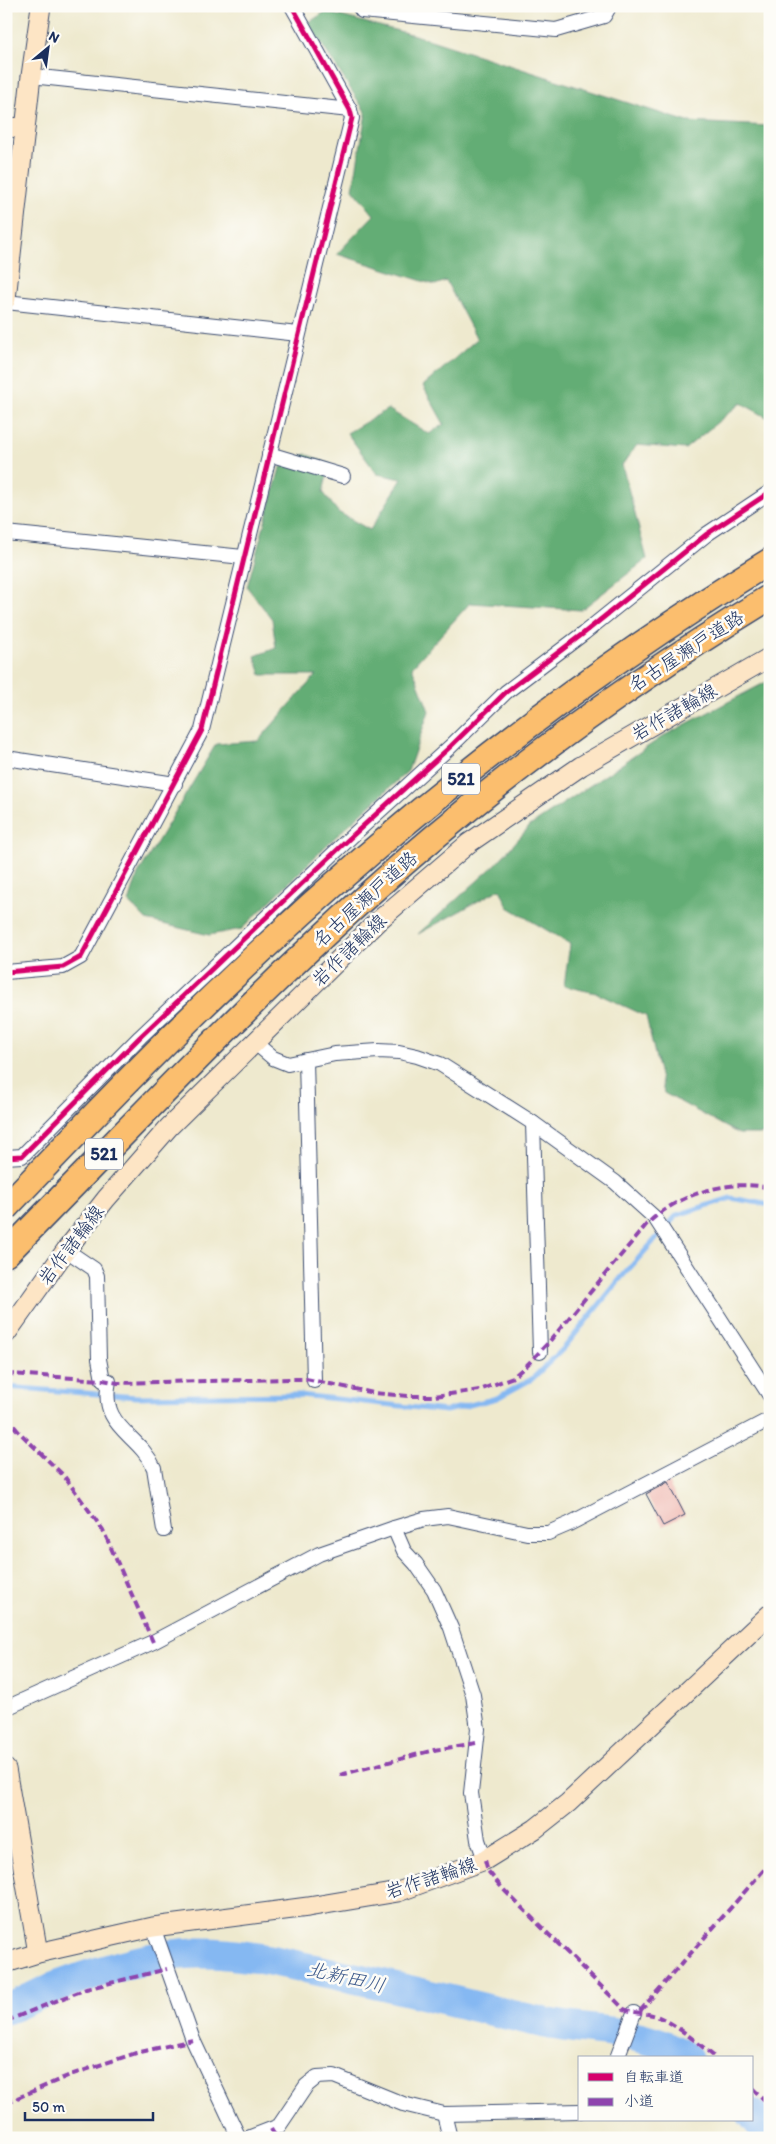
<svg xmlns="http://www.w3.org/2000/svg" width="776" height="2144" viewBox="0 0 776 2144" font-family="Itim,'Klee One',sans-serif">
	<rect width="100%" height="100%" fill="#fdfcf7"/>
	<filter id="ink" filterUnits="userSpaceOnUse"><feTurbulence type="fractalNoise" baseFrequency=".02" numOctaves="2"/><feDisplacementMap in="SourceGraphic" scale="10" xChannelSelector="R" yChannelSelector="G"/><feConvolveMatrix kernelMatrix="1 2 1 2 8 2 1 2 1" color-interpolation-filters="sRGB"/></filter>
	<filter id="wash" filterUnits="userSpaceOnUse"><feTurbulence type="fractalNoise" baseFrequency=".0096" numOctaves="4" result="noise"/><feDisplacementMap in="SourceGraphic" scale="20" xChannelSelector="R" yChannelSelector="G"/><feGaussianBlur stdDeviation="1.12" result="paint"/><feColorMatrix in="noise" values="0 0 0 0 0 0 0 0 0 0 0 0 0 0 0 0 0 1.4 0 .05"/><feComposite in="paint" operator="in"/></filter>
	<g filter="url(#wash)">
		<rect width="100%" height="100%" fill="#eee9ce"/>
		<g fill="#64ad74" stroke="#406e69">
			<path d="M 325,12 L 418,36 L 688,122 L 770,126 L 770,419 L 741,403 L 685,449 L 637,445 L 622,465 L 647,559 L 581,610 L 470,603 L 412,667 L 429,711 L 408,771 L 330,842 L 242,929 L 209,935 L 146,920 L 129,902 L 138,874 L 216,744 L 258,741 L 316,675 L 261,675 L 255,656 L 276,648 L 272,619 L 247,587 L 280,468 L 306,454 L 330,464 L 323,492 L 338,512 L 370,530 L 402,479 L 377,474 L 347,433 L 388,409 L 429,434 L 444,424 L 423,386 L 477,339 L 446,281 L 435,285 L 337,254 L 374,215 L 353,189 L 366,113 L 308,23 Z"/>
			<path d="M 770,680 L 770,1134 L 739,1134 L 664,1093 L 646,1016 L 596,993 L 564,986 L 570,944 L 508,907 L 500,889 L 418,934 L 496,864 L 530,826 L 665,735 Z"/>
		</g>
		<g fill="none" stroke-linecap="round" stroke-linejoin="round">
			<path stroke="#85b8f2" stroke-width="5" d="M 6,1387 L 137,1397 L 300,1395 L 446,1411 L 497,1398 L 532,1379 L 564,1348 L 620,1279 L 677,1215 L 731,1198 L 770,1205"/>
			<g stroke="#85b8f2" stroke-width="31">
				<path d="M 6,2009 C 25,2003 42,1991 61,1985 C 102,1970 154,1954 197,1953 C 238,1952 281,1962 321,1971 C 396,1986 470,2006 545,2023 C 593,2033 645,2028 687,2058"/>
				<path d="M 752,2114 L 770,2136"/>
			</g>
		</g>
		<g id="blocks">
			<path fill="#edaba4" d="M 668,1482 L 685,1515 L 663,1526 L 646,1494 Z"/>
		</g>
	</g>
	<g filter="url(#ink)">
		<use href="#blocks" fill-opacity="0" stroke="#3b4b6f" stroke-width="1"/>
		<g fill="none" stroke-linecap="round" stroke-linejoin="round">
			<g stroke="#3b4b6f" stroke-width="16">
				<g id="street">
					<path d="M 359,6 L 362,11 L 556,30 L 604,16 L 608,9 L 607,6"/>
					<path d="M 31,76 L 350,110"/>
					<path d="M 6,302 L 298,334"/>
					<path d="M 269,454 L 343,476"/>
					<path d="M 6,533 L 243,557"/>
					<path d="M 6,758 L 175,784"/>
					<path d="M 6,972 L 63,967 L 81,957 L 202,730 L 352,118 L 350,110 L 292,6"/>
					<path d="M 254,1042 L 273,1058 L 288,1064 L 335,1054 L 378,1051 L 399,1052 L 417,1056 L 440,1064 L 533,1123 L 615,1182 L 655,1218 L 770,1396"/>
					<path d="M 306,1060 L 314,1381"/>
					<path d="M 533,1123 L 540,1352"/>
					<path d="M 6,1157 L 22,1156 L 140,1037 L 351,837 L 451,746 L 506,692 L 584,633 L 707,534 L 770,492"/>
					<path d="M 66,1250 L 94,1269 L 97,1276 L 99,1359 L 103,1380 L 109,1381 C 99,1428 139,1433 154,1468 L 164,1530"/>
					<path d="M 394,1528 L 404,1551 L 416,1564 L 434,1590 L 451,1628 L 473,1695 L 478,1729 L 471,1793 L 478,1840 L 485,1860"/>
					<path d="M 6,1708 L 153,1642 L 319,1554 L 394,1528 L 424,1519 L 448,1516 L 527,1533 L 548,1533 L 569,1524 L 770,1419"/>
					<path d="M 153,1927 L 193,2040 L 239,2138"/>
					<path d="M 617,2058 L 634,2013"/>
					<path d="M 444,2114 L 450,2138"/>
					<path d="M 248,2138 L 279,2126 L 306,2086 L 317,2077 L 334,2076 L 403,2104 L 444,2114 L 580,2111"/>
				</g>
			</g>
			<g stroke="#3b4b6f" stroke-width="21">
				<g id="secondary">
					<path d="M 6,127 L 25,128"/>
					<path d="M 6,299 L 31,76 L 41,6"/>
					<path d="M 6,1334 L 66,1250 L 106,1199 L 169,1127 L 378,921 L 469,843 L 581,766 L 770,657"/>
					<path d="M 6,1769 L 38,1953"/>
					<path d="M 6,1963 L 38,1953 L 153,1927 L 308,1907 L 398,1892 L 485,1860 L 535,1829 L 568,1803 L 770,1614"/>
				</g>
			</g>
			<g stroke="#3b4b6f" stroke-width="28">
				<g id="highway">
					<path d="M 6,1207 C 79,1131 152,1054 229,981 C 394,823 575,680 770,561"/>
					<path d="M 6,1254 C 145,1113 280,967 432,839 C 537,750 652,669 770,597"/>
				</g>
			</g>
			<path stroke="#3b4b6f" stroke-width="3" stroke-dasharray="4 4" stroke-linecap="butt" d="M 6,12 L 9,11 L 9,6"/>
			<use href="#street" stroke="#fff" stroke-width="14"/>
			<use href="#secondary" stroke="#fde5c5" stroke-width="19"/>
			<use href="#highway" stroke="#fbbe6e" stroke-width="25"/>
			<g stroke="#8e44ad" stroke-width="4" stroke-dasharray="8 4" stroke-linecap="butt">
				<path d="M 6,1373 L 11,1374 L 103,1380 L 118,1383 L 292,1379 L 306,1379 L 374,1393 L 408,1396 L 434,1396 L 480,1390 L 513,1377 L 527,1365 L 549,1342 L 646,1225 C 676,1195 727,1178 770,1188"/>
				<path d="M 6,1417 L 19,1432 L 64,1476 L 103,1530 L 153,1642"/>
				<path d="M 340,1775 L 434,1750 L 476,1743"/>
				<path d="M 485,1860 L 488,1871 L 503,1889 L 624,2009 C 636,2014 649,2012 661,2018 C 681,2028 699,2044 716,2058"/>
				<path d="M 640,2011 L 770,1863"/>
				<path d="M 6,2021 L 86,1989 L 167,1969"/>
				<path d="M 752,2088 L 770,2105"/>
				<path d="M 6,2103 L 70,2075 L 136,2053 L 193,2040"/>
				<path d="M 271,2129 L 274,2134 L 281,2138"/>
			</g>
			<g stroke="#fdfcf7" stroke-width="8">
				<g id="cycleway">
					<path d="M 6,972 L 63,967 L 81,957 L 202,730 L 352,118 L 350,110 L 292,6"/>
					<path d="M 6,1157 L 22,1156 L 140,1037 L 351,837 L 451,746 L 506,692 L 584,633 L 707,534 L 770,492"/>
				</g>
			</g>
			<use href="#cycleway" stroke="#d6006c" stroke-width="5"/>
		</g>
	</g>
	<g text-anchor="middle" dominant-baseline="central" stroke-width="5" stroke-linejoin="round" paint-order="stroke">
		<g fill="#fdfcf7" stroke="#5f6c8c" stroke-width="1">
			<rect x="442" y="763.5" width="38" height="31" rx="4"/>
			<rect x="85" y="1138.5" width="38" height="31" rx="4"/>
		</g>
		<g font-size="18" font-weight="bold" fill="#1b2f5e">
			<text x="461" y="779">521</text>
			<text x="104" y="1154">521</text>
		</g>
		<g font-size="19" fill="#1b2f5e" stroke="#fdfcf7">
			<text transform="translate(686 651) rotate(-33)">名古屋瀬戸道路</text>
			<text transform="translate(674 712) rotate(-30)">岩作諸輪線</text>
			<text transform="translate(365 899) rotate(-42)">名古屋瀬戸道路</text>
			<text transform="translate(349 950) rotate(-44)">岩作諸輪線</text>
			<text transform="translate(71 1245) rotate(-53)">岩作諸輪線</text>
			<text transform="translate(431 1878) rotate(-18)">岩作諸輪線</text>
		</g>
		<g font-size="20" font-style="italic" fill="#3b588a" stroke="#fdfcf7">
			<text transform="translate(346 1977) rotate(13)">北新田川</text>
		</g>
	</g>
	<rect width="776" height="2144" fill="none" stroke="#fdfcf7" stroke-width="25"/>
	<rect x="578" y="2056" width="175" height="65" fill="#fdfcf7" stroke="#a3aaba"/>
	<rect x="588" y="2073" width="25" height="8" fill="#d6006c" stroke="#a3aaba"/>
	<text x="624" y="2082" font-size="15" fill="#1b2f5e">自転車道</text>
	<rect x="588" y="2098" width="25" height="8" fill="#8e44ad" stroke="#a3aaba"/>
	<text x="624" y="2106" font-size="15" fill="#1b2f5e">小道</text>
	<g transform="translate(48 48) rotate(29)" stroke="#fdfcf7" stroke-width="4" paint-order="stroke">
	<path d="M0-4L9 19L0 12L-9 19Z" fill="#1b2f5e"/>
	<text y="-8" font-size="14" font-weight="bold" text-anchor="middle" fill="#1b2f5e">N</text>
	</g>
	<path d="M25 2112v8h128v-8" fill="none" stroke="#1b2f5e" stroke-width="2.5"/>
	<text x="32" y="2112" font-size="15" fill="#1b2f5e" stroke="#fdfcf7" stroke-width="4" paint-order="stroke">50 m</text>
</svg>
